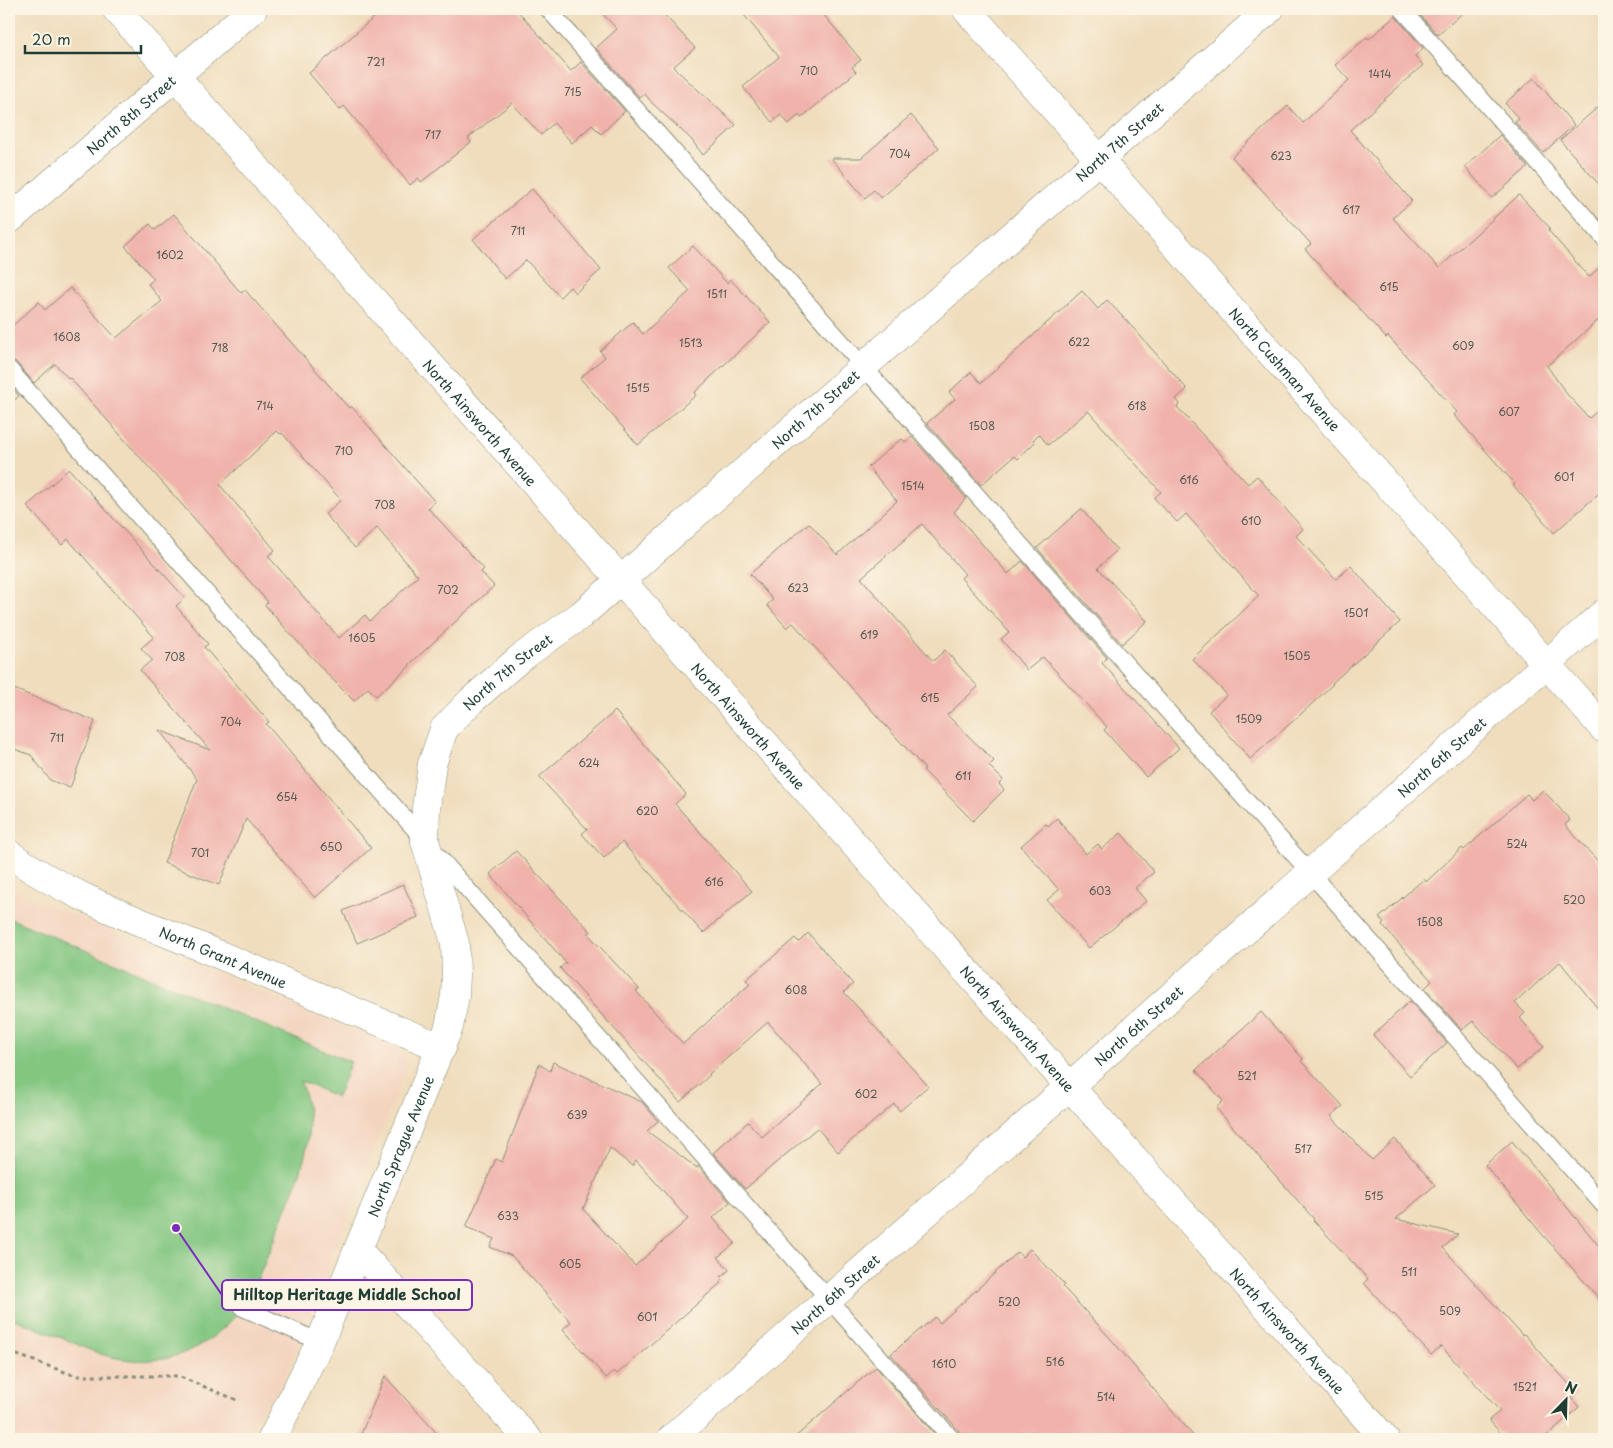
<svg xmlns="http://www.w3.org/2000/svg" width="1613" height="1448" viewBox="0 0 1613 1448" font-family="'Playpen Sans',sans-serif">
	<rect width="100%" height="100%" fill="#fcf5e5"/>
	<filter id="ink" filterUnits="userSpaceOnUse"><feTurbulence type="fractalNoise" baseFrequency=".02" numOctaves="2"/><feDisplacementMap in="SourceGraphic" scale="10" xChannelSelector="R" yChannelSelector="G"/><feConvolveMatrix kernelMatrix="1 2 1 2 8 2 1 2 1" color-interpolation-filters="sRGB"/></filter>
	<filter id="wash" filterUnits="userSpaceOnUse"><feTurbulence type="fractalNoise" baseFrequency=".0096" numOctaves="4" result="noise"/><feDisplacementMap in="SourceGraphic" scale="20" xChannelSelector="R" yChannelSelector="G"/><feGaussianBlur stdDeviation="1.12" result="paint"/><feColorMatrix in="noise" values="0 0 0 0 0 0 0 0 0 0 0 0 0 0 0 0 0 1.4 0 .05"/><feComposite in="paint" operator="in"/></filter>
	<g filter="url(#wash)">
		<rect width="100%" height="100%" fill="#f0ddbd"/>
		<path fill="#f3d4bf" d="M 9,889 L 403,1050 L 407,1066 L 280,1390 L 237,1439 L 9,1439 Z"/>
		<path fill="#82c680" stroke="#50825a" d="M 9,918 L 351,1062 L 337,1097 L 300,1081 C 320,1131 302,1171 283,1217 C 273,1242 263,1267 253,1291 C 222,1343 172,1371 112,1357 C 97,1354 83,1347 69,1341 C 49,1333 29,1325 9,1317 Z"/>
		<g id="blocks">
			<g fill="#f0b2ab" fill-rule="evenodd">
				<path d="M 384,9 L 516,9 L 571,71 L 581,62 L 625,111 L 601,134 L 592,125 L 572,143 L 554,123 L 541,135 L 512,103 L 468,138 L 471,142 L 421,182 L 418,178 L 410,185 L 344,106 L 340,110 L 309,73 Z"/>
				<path d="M 598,9 L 659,9 L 695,48 L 673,67 L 736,125 L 703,155 L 691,139 L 653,104 L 645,94 L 640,98 L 596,48 L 617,29 Z"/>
				<path d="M 739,9 L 819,9 L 861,60 L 852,67 L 856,72 L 801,118 L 799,115 L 789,124 L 781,115 L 772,122 L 743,87 L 779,57 Z"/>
				<path d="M 1415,9 L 1467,9 L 1438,35 Z"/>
				<path d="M 1395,16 L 1423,48 L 1415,56 L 1423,65 L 1350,130 L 1412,201 L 1393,218 L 1439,268 L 1519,195 L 1550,228 L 1548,230 L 1589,277 L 1604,263 L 1604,315 L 1547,366 L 1566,393 L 1589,418 L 1604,405 L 1604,489 L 1554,533 L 1513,485 L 1515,484 L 1454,415 L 1457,412 L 1388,336 L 1386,338 L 1305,249 L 1311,244 L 1232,157 L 1288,106 L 1303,123 L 1349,80 L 1335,65 L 1367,37 L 1369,39 Z"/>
				<path d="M 1534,78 L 1574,125 L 1543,153 L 1515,122 L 1519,119 L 1505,103 Z"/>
				<path d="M 1604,102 L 1604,190 L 1560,140 Z"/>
				<path d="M 911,115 L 939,148 L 881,198 L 874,190 L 865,198 L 831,158 L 861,158 Z"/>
				<path d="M 1500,135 L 1528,167 L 1492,198 L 1465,167 Z"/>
				<path d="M 532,189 L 601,270 L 575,293 L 570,287 L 560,297 L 526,260 L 505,279 L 473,239 Z"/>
				<path d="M 174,214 L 241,293 L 245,290 L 349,408 L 351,406 L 435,502 L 428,508 L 484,569 L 481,572 L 494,586 L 409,665 L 410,666 L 376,696 L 368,688 L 354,701 L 332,679 L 285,628 L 265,605 L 268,602 L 70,378 L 69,379 L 55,364 L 34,383 L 16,362 L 9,359 L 9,329 L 39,302 L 45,310 L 70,288 L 116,338 L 162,301 L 148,284 L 154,279 L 125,246 L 150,224 L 155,230 ZM 277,431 L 280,434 L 282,433 L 341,500 L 325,514 L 355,548 L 377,528 L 418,576 L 370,621 L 365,615 L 339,638 L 268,556 L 275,550 L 220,485 Z"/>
				<path d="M 693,246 L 727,283 L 730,279 L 770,322 L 694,393 L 696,395 L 638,445 L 580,378 L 605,357 L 600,351 L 633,322 L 643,334 L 690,291 L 669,268 Z"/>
				<path d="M 1082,291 L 1098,309 L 1107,300 L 1135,330 L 1187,389 L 1176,399 L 1180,404 L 1177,407 L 1248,484 L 1257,476 L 1303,529 L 1296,536 L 1336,579 L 1351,566 L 1400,622 L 1332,683 L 1333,684 L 1300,715 L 1250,759 L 1209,711 L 1227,695 L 1192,659 L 1259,596 L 1186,514 L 1177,522 L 1154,498 L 1161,492 L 1088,411 L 1048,445 L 1039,434 L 1033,440 L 1035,442 L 1018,459 L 1014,456 L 981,485 L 927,423 L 955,399 L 949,392 L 971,372 L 981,383 Z"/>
				<path d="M 9,384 L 19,396 L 9,405 Z"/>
				<path d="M 912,437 L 966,498 L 954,512 L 1008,574 L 1022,561 L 1107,658 L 1102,663 L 1179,748 L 1146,777 L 1104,730 L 1107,727 L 1043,657 L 1027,670 L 1001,639 L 1009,632 L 961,578 L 965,574 L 922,524 L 861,578 L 933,661 L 945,650 L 978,687 L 947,715 L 994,761 L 989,766 L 1003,780 L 999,784 L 1004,790 L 973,821 L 923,770 L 925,769 L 793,623 L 787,628 L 767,605 L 773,600 L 750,574 L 809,523 L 837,555 L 897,501 L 868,467 L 895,444 L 902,439 L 905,442 Z"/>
				<path d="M 69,469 L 185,598 L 176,606 L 208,644 L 204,647 L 269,722 L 266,724 L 371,848 L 315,898 L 246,819 L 219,885 L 164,863 L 197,779 L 159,730 L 210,750 L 140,670 L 152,660 L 141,648 L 154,637 L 68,539 L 62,545 L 27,506 Z"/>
				<path d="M 1081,509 L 1117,550 L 1098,568 L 1147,621 L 1122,644 L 1037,548 Z"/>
				<path d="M 9,687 L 95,721 L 70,788 L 50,780 L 31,755 L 9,747 Z"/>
				<path d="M 615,711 L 686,794 L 675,804 L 752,891 L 703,933 L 622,842 L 604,858 L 582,834 L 587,829 L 539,777 Z"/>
				<path d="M 1543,790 L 1570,820 L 1565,825 L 1604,868 L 1604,1016 L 1560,962 L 1515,1003 L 1525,1013 L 1520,1018 L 1544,1047 L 1517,1069 L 1473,1021 L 1462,1030 L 1425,988 L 1432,981 L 1382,925 L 1384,922 L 1379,918 L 1424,879 L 1426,882 L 1462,848 L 1464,850 L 1527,794 L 1532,800 Z"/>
				<path d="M 1057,818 L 1086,854 L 1098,844 L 1102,849 L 1121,833 L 1154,872 L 1135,888 L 1146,901 L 1089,948 L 1047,900 L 1059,890 L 1021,846 L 1046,824 L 1048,826 Z"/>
				<path d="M 516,851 L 591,932 L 588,934 L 639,989 L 636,991 L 683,1044 L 750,984 L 746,980 L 795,938 L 799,942 L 808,933 L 853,984 L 844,992 L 928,1086 L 900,1111 L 894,1104 L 838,1152 L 817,1128 L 745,1189 L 713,1153 L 748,1122 L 762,1137 L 822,1084 L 768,1022 L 709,1074 L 710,1075 L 680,1102 L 560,968 L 566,963 L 490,874 Z"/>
				<path d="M 403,884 L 418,917 L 357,943 L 343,911 Z"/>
				<path d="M 1410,1001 L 1447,1043 L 1410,1076 L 1373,1035 Z"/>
				<path d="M 1261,1012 L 1303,1059 L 1301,1061 L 1343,1106 L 1331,1116 L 1372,1160 L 1395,1139 L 1435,1185 L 1396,1219 L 1458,1234 L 1443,1248 L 1522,1335 L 1524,1334 L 1577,1393 L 1571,1398 L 1579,1407 L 1543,1439 L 1506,1439 L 1489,1420 L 1500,1411 L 1441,1346 L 1431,1355 L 1394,1314 L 1393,1315 L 1364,1283 L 1368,1279 L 1313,1220 L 1314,1219 L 1216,1108 L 1223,1101 L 1196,1070 Z"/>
				<path d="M 553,1062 L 642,1102 L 658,1121 L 647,1131 L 697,1168 L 698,1166 L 730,1202 L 713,1218 L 735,1243 L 718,1257 L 729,1270 L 720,1278 L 723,1281 L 617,1374 L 614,1371 L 606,1378 L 563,1329 L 571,1322 L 512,1256 L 490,1247 L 494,1239 L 466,1227 L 496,1159 L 502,1162 L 539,1064 L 550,1071 ZM 610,1148 L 632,1166 L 636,1160 L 688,1219 L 635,1266 L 583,1209 Z"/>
				<path d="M 1512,1141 L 1604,1252 L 1604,1304 L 1542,1234 L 1485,1165 Z"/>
				<path d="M 1030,1249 L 1065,1285 L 1063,1287 L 1110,1338 L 1196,1439 L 962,1439 L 960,1432 L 891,1354 L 935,1317 L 940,1323 L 1018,1252 L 1022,1257 Z"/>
				<path d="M 876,1367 L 939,1439 L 793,1439 L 858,1382 Z"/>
				<path d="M 385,1376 L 442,1439 L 359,1439 Z"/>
			</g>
		</g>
	</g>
	<g filter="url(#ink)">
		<use href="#blocks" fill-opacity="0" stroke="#888d78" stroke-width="1"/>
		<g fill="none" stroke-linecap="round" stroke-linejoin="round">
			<g stroke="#888d78" stroke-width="18">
				<g id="service">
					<path d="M 548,9 L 1604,1206"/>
					<path d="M 1402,9 L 1604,238"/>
					<path d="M 9,369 L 952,1439"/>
					<path d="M 243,1308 L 320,1342"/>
				</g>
			</g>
			<g stroke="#888d78" stroke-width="29">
				<g id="minor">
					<path id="s1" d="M 116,9 C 537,488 959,965 1385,1439"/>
					<path id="s2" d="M 966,9 L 1604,729"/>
					<path id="s3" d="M 9,220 L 253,9"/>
					<path id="s4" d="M 425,841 L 426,808 L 432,764 L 444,729 L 471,701 L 519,659 L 581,615 L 1270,9"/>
					<path id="s5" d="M 9,854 C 65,894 133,919 196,945 C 278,980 360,1014 442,1048"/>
					<path d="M 358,1250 L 528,1439"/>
					<path id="s6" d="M 671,1439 L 1604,613"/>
				</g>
			</g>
			<g stroke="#888d78" stroke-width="29">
				<g id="tertiary">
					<path id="s7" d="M 272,1439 L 320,1342 L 449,1027 L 455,996 L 456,975 L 455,943 L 425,841"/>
				</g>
			</g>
			<path stroke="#888d78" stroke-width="3" stroke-dasharray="4 4" stroke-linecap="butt" d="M 9,1352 L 76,1376 L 178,1376 L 237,1400"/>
			<use href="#service" stroke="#fff" stroke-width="16"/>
			<use href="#minor" stroke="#fff" stroke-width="28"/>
			<use href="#tertiary" stroke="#fff" stroke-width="28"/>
		</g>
	</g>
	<g text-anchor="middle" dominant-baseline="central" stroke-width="4.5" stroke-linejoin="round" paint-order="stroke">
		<g font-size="11" fill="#535a52">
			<text x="376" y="61">721</text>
			<text x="809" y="70">710</text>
			<text x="1380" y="73">1414</text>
			<text x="573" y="91">715</text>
			<text x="433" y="134">717</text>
			<text x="900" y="153">704</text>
			<text x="1281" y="155">623</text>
			<text x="1351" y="209">617</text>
			<text x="518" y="230">711</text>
			<text x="170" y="254">1602</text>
			<text x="1389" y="286">615</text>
			<text x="717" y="293">1511</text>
			<text x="67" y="336">1608</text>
			<text x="1079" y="341">622</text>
			<text x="691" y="342">1513</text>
			<text x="1463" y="345">609</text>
			<text x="220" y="347">718</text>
			<text x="638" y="387">1515</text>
			<text x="265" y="405">714</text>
			<text x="1137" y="405">618</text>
			<text x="1509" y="411">607</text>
			<text x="982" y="425">1508</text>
			<text x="344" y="450">710</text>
			<text x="1564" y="476">601</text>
			<text x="1189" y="479">616</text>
			<text x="913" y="485">1514</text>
			<text x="385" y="504">708</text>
			<text x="1251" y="520">610</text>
			<text x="798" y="587">623</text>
			<text x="448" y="589">702</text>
			<text x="1356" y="612">1501</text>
			<text x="869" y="634">619</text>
			<text x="362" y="637">1605</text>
			<text x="1297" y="655">1505</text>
			<text x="175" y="656">708</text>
			<text x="930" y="697">615</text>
			<text x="1249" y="718">1509</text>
			<text x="231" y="721">704</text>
			<text x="57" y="737">711</text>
			<text x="589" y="762">624</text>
			<text x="963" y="775">611</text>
			<text x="287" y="796">654</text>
			<text x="647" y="810">620</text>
			<text x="1517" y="843">524</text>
			<text x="331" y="846">650</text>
			<text x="200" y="852">701</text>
			<text x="714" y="881">616</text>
			<text x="1100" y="890">603</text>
			<text x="1574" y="899">520</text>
			<text x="1430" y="921">1508</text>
			<text x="796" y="989">608</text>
			<text x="1247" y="1075">521</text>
			<text x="866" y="1093">602</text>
			<text x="577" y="1114">639</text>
			<text x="1303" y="1148">517</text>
			<text x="1374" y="1195">515</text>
			<text x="508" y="1215">633</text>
			<text x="570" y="1263">605</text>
			<text x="1409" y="1271">511</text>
			<text x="1009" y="1301">520</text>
			<text x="1450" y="1310">509</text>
			<text x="647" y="1316">601</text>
			<text x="1055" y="1361">516</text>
			<text x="944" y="1363">1610</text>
			<text x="1525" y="1386">1521</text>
			<text x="1106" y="1396">514</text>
		</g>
		<g font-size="14" fill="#1f3d34" stroke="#fcf5e5">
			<text stroke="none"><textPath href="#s3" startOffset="161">North 8th Street</textPath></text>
			<text stroke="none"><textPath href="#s4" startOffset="1010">North 7th Street</textPath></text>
			<text stroke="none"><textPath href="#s2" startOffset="481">North Cushman Avenue</textPath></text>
			<text stroke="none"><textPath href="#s4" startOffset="605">North 7th Street</textPath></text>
			<text stroke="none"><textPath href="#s1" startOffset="551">North Ainsworth Avenue</textPath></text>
			<text stroke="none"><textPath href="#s4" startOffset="200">North 7th Street</textPath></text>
			<text stroke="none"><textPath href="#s1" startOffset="956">North Ainsworth Avenue</textPath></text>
			<text stroke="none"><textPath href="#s6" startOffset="1029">North 6th Street</textPath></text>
			<text stroke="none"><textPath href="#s5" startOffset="238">North Grant Avenue</textPath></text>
			<text stroke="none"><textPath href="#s6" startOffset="624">North 6th Street</textPath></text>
			<text stroke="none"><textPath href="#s1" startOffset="1361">North Ainsworth Avenue</textPath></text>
			<text stroke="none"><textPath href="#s7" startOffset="320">North Sprague Avenue</textPath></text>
			<text stroke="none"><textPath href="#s6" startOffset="219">North 6th Street</textPath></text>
			<text stroke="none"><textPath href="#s1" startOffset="1766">North Ainsworth Avenue</textPath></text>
		</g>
	</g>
	<path fill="none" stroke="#7b2cbf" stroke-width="2" d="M176 1228L222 1295"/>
	<circle fill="#7b2cbf" stroke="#fcf5e5" stroke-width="2" cx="176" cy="1228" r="5"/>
	<rect fill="#fcf5e5" stroke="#7b2cbf" stroke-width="2" x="222" y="1280" width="250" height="30" rx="5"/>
	<g font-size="15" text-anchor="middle" font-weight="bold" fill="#1f3d34">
		<text x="347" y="1300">Hilltop Heritage Middle School</text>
	</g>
	<rect width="1613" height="1448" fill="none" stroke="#fcf5e5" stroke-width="30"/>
	<g transform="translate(1566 1400) rotate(23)" stroke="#fcf5e5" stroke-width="4" paint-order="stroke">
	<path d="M0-4L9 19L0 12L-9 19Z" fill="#1f3d34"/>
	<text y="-8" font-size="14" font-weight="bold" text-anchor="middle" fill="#1f3d34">N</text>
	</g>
	<path d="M25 45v8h116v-8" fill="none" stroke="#1f3d34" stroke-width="2.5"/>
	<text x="32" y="45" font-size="15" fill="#1f3d34" stroke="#fcf5e5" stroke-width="4" paint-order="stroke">20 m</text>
</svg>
